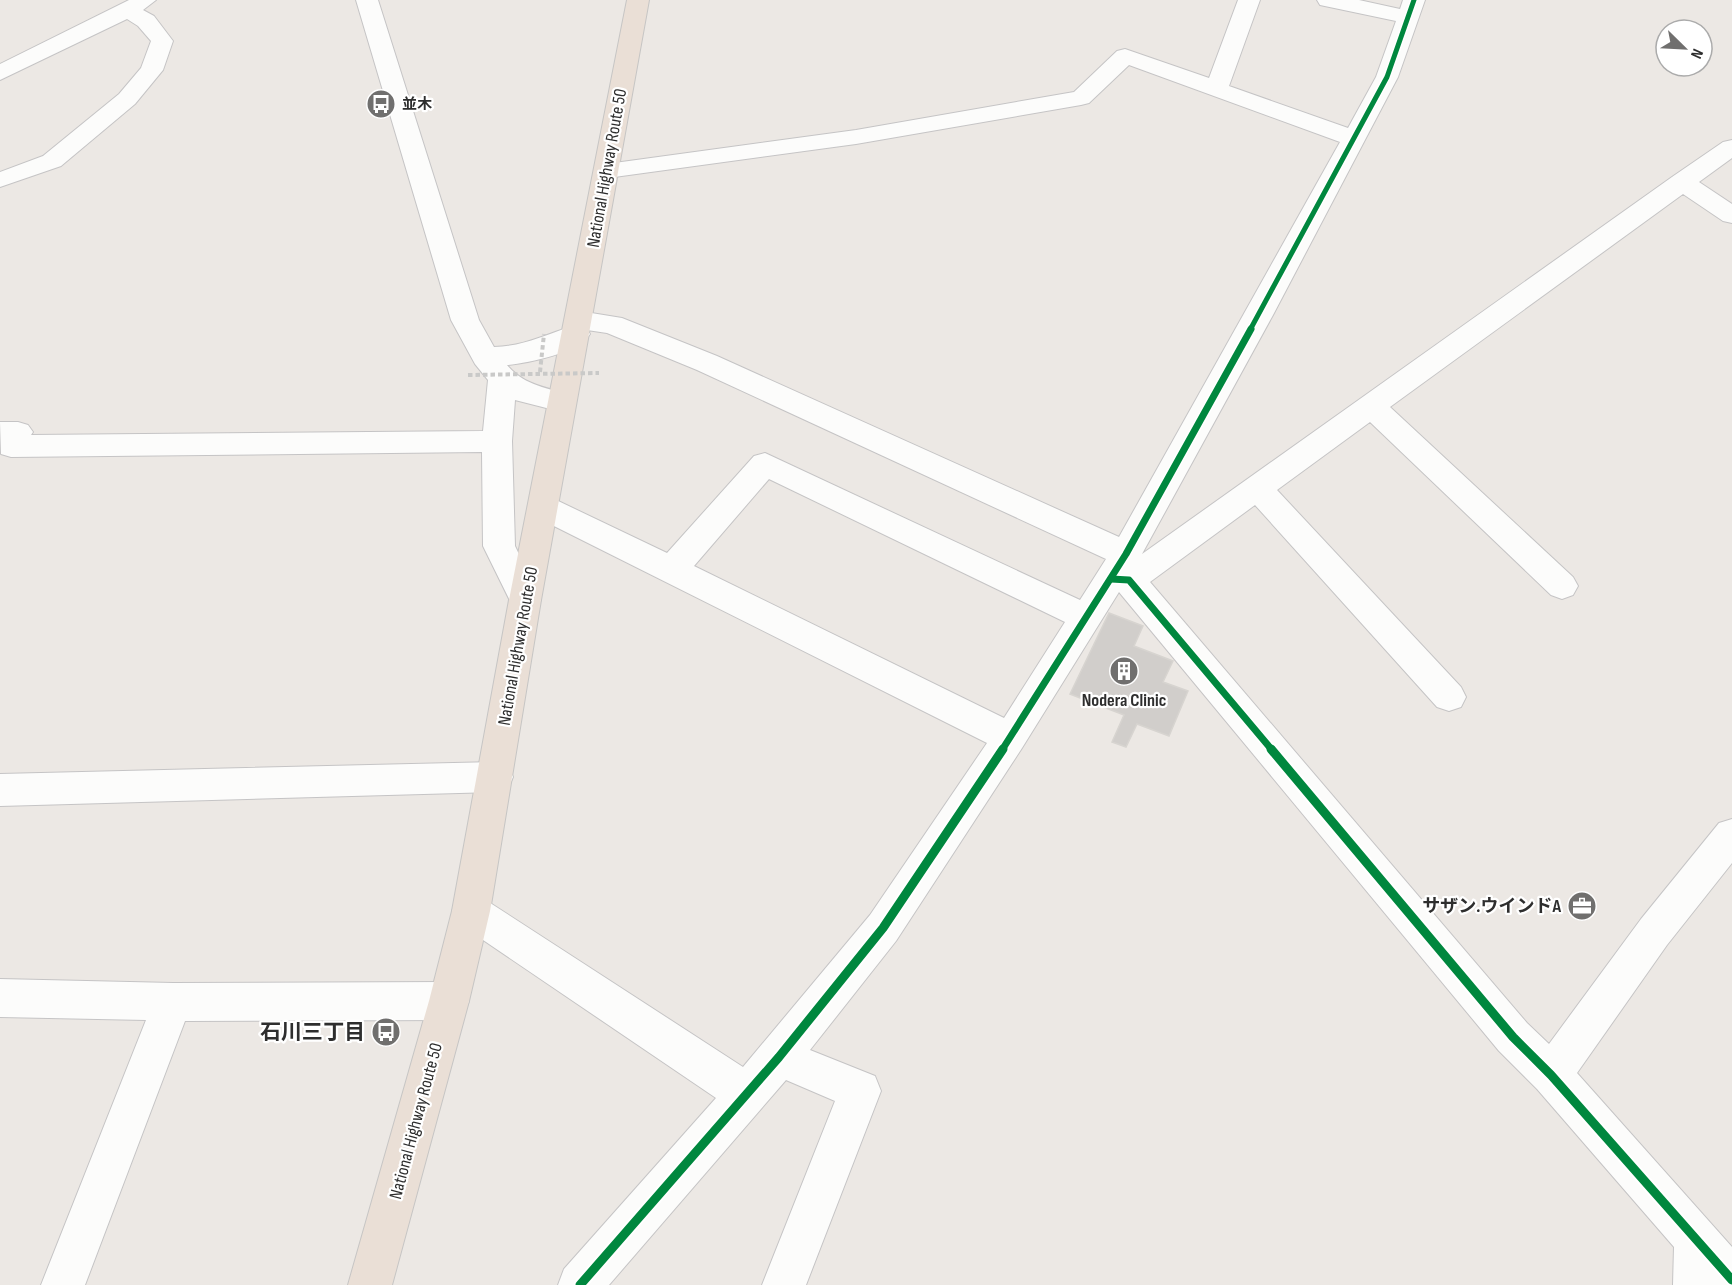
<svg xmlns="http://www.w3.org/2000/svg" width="1732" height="1285" viewBox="0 0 1732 1285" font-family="'Sofia Sans Condensed','Noto Sans JP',sans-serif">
	<rect width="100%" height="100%" fill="#ece8e4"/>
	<path fill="#d1cecb" stroke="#d7d4d0" stroke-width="1.5" d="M 1109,613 L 1143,626 L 1134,646 L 1173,661 L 1163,682 L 1188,691 L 1169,736 L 1137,724 L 1126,747 L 1112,742 L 1124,715 L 1070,694 Z"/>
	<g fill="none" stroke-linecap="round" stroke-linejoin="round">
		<g stroke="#c5c4c5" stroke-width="2">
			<g id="minor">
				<path d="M 129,0 L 156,0 L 143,10 L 154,16 L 173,41 L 163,70 L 135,104 L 61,166 L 0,187 L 0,172 L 43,156 L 119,94 L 141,68 L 151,41 L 138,26 L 127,19 L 0,80 L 0,64 Z"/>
				<path d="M 356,0 L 378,0 L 479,320 L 494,347 C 524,346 542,336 570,327 L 565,320 L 569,314 L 579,311 L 622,318 L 717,356 L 1119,537 L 1340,142 L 1129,65 L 1089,103 L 1081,105 L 856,144 L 607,178 L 598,176 L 595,171 L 598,166 L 607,164 L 856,130 L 1074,92 L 1117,51 L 1125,49 L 1209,78 L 1238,0 L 1260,0 L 1229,86 L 1348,128 L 1376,77 L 1396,21 L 1320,5 L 1317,0 L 1359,0 L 1400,9 L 1403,0 L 1425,0 L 1398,77 L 1273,315 L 1142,554 L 1672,177 L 1723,142 L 1732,140 L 1732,158 L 1699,182 L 1732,204 L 1732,223 L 1723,221 L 1683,194 L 1390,407 L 1573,577 L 1578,586 L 1573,595 L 1562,599 L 1551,595 L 1370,422 L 1277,490 L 1461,687 L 1466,697 L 1461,707 L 1449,711 L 1437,707 L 1255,505 L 1150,582 L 1527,1023 L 1549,1044 L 1641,919 L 1719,823 L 1732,819 L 1732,863 L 1667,945 L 1577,1073 L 1732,1247 L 1732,1285 L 1673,1285 L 1674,1247 L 1537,1089 L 1499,1051 L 1119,592 L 1022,748 L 896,941 L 810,1050 L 875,1076 L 881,1091 L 806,1285 L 762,1285 L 835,1101 L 786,1080 L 609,1285 L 558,1285 L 564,1269 L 716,1098 L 458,923 L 452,911 L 458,899 L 471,893 L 484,899 L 743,1067 L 870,915 L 987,743 L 532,515 L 528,507 L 532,499 L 543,496 L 554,499 L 667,553 L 754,456 L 765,453 L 1080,600 L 1106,559 L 697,370 L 607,333 L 587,330 L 590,334 C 578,353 529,363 507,365 C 525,386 548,388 572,395 L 576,402 L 572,409 L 562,412 L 515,400 L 512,441 L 515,546 L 541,600 L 536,609 L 525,613 L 514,609 L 483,546 L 482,452 L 11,457 L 1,454 L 0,422 L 18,422 L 28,425 L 33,432 L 31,435 L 483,431 L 488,380 L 475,364 L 451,320 ZM 769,479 L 1065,622 L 1004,718 L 694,566 Z"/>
				<path d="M 495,762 L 508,766 L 513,777 L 508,788 L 495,792 L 0,806 L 0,774 Z"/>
				<path d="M 0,979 L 173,983 L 449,982 L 463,988 L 469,1001 L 463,1014 L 449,1020 L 185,1021 L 85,1285 L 41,1285 L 146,1020 L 0,1017 Z"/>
			</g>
		</g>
		<g stroke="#c6c5c4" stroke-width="2">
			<path id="highway" d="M 627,0 L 649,0 L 541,600 L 490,911 L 469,1001 L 392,1285 L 348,1285 L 429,1001 L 452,911 L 509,600 Z"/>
		</g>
		<use href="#minor" fill="#fcfcfb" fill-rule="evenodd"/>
		<use href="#highway" fill="#eadfd6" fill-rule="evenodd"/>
		<g stroke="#c9c9c8" stroke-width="4" stroke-dasharray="4.5 3" stroke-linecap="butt">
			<path d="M 540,372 L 544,334"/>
			<path d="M 468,375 L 599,373"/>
		</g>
		<g stroke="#fff" stroke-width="8">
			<path id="cycleway-far2" d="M 1250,330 L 1387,77 L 1414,0"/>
		</g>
		<g stroke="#fff" stroke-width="10">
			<g id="cycleway-far1">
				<path d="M 1111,579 L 1129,580 L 1272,750"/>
				<path d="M 1002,750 L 1126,554 L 1251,329"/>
			</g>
		</g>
		<g stroke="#fff" stroke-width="13">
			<g id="cycleway">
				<path d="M 1271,749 L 1513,1037 L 1551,1075 L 1732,1280"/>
				<path d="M 580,1285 L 779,1057 L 883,928 L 1003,749"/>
			</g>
		</g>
		<use href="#cycleway-far2" stroke="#00873e" stroke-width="5"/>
		<use href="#cycleway-far1" stroke="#00873e" stroke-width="7"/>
		<use href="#cycleway" stroke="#00873e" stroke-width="9"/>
	</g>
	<defs>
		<g id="bus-disc" transform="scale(1.5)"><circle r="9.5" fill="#706f6e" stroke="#fff"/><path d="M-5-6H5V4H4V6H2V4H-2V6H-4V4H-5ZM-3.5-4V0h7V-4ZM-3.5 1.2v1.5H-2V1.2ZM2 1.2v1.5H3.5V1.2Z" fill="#fff"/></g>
		<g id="building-disc" transform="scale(1.5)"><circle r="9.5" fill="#706f6e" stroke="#fff"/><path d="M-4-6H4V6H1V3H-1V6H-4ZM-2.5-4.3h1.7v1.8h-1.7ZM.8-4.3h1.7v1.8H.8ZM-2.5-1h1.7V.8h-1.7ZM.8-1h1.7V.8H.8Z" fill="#fff"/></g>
		<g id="office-disc" transform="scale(1.5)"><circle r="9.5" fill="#706f6e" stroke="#fff"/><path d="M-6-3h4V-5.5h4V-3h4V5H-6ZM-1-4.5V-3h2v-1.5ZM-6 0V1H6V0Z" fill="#fff"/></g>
	</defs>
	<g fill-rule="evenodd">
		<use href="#bus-disc" x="381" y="104"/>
		<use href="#building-disc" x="1124" y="671"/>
		<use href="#office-disc" x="1582" y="906"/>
		<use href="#bus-disc" x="386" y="1032"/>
	</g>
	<g text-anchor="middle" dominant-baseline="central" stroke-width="4.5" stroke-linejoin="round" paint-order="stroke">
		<g font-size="15" font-weight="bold" fill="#2e2e2e" stroke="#fff" text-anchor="start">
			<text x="402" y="104">並木</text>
		</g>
		<g font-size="18" fill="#2e2e2e" stroke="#fff">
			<text transform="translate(607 168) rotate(-80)">National Highway Route 50</text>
			<text transform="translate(518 646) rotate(-80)">National Highway Route 50</text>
			<text transform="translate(416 1121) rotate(-75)">National Highway Route 50</text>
		</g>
		<g font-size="18" font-weight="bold" fill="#2e2e2e" stroke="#fff">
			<text x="1124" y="700">Nodera Clinic</text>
			<text x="1561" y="906" text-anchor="end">サザン.ウインドA</text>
		</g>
		<g font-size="21" font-weight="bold" fill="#2e2e2e" stroke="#fff" text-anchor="end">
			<text x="365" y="1032">石川三丁目</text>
		</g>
	</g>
	<g transform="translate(1684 48) rotate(114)"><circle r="28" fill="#ffffff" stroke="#ababab" stroke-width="1.5"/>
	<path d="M0-4.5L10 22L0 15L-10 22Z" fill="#706f6e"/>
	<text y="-9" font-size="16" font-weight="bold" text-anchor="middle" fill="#2e2e2e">N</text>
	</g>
</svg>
